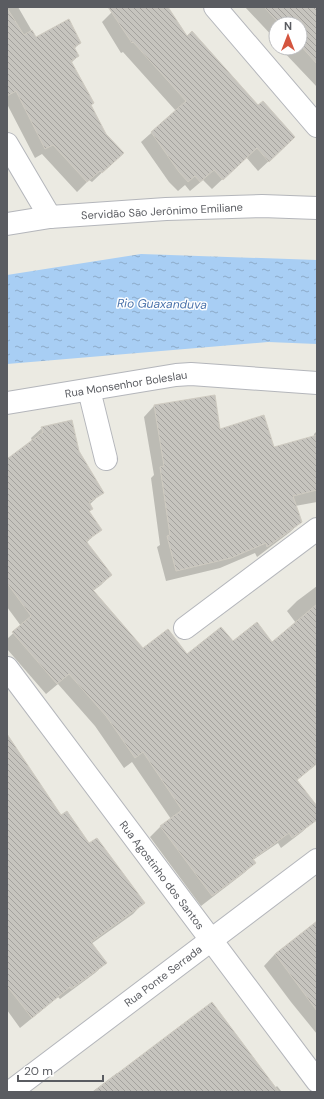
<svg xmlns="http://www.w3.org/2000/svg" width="324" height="1099" viewBox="0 0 324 1099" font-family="'DM Sans',sans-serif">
	<defs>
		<pattern id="water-ripples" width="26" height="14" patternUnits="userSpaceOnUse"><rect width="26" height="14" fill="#a8cef4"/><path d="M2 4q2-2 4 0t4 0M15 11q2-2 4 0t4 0" fill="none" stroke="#8caac9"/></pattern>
		<pattern id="building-back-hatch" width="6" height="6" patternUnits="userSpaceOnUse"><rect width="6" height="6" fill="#c6c4be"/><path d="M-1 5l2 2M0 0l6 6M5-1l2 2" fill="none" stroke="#a4a29e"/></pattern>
	</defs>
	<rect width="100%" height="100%" fill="#ebeae2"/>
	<path fill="url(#water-ripples)" d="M 141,254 L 317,260 L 317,344 L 268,342 L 7,364 L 7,275 Z"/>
	<g fill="#0003">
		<path d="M 7,7 L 18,7 L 36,38 L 80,43 L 74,49 L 78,56 L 71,63 L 90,105 L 112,163 L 92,182 L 89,180 L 77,192 L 42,154 L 35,158 L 7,104 Z"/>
		<path d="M 113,7 L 167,7 L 186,37 L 284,147 L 258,171 L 246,157 L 212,189 L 203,180 L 190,191 L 185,185 L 178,191 L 169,182 L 141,142 L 176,111 L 123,52 L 121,53 L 102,22 L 112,12 Z"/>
		<path d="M 245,7 L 317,7 L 317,87 L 280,48 L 300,48 L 300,24 L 276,24 L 276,44 L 274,42 L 276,40 Z"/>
		<path d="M 214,396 L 220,430 L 273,448 L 314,437 L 314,434 L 317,431 L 317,502 L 295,506 L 301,522 L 290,532 L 257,557 L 255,553 L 220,568 L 166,581 L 157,547 L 160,545 L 151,478 L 154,475 L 144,417 L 154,406 Z"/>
		<path d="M 42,428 L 78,452 L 103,492 L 89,505 L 92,509 L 89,512 L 100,530 L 86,543 L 111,575 L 101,585 L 93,591 L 143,650 L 187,655 L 233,642 L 272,643 L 296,623 L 287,611 L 297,601 L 317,586 L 317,764 L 296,781 L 317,808 L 317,811 L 313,822 L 302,832 L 281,848 L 278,843 L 253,860 L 255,863 L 244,873 L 201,906 L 150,837 L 160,827 L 171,819 L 132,762 L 124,768 L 95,726 L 58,684 L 46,694 L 7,649 L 7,639 L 21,626 L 7,607 L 7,456 L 9,458 L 32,441 L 31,438 Z"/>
		<path d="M 7,736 L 60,817 L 89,845 L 143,903 L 133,914 L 91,944 L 106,963 L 95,973 L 60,999 L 58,997 L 20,1028 L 7,1010 Z"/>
		<path d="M 317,922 L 317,1034 L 291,1002 L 264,966 L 275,954 Z"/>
		<path d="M 117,1073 L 118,1074 L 275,1088 L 277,1086 L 282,1092 L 92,1092 Z"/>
	</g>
	<g fill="url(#building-back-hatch)" stroke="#cfcbc1">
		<path d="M 108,7 L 168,7 L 187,36 L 192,31 L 258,105 L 263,101 L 295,137 L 269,162 L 257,148 L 223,180 L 214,170 L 200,182 L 195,176 L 188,182 L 179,172 L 151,132 L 186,101 L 133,42 L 132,43 Z"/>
		<path d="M 264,7 L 317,7 L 317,64 L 300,45 L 300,24 L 280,24 Z"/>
		<path d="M 7,8 L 24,35 L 32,30 L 36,37 L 69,19 L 81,43 L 74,47 L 79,56 L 71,61 L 94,103 L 91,105 L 106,134 L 124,153 L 102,173 L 100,171 L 87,182 L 53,145 L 45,149 L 16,91 L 7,96 Z"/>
		<path d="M 215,395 L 220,429 L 264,415 L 274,447 L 317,435 L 317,490 L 293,496 L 302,522 L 267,547 L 266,543 L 231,558 L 176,571 L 167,536 L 170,535 L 160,467 L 164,466 L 154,405 Z"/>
		<path d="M 72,420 L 79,451 L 104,493 L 89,502 L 93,509 L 89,511 L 102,530 L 86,541 L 112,575 L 93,590 L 143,648 L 168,629 L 187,654 L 221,627 L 233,641 L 257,622 L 272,642 L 317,604 L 317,763 L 297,780 L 317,806 L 317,820 L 292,838 L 289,833 L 253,859 L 256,863 L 212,896 L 160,826 L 182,810 L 143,752 L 135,758 L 106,716 L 69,674 L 57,684 L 12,632 L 31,616 L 7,583 L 7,459 L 43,432 L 41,427 Z"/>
		<path d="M 7,734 L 61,815 L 67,811 L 89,843 L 97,838 L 145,903 L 91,942 L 107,963 L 71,989 L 70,987 L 32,1018 L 7,986 Z"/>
		<path d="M 317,921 L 317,1011 L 275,954 Z"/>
		<path d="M 212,1002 L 279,1092 L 93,1092 L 155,1045 Z"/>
	</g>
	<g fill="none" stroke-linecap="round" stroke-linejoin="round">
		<g stroke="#b4b6bb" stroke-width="24">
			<g id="minor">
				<path d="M 215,7 L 317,126"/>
				<path d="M 7,144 L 50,217"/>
				<path d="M 7,224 L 50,217 L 166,209 L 262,206 L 317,208"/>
				<path d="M 89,390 L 106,459"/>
				<path d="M 7,403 L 176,375 L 191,374 L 317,383"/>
				<path d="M 185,628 L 317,529"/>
				<path d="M 7,668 L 317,1081"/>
				<path d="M 10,1092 L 317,860"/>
			</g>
		</g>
		<use href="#minor" stroke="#fff" stroke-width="22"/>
	</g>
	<g text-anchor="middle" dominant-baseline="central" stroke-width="3" stroke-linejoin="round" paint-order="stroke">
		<g font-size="11" fill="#5a5c61" stroke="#fff">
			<text transform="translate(162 211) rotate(-3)">Servidão São Jerônimo Emiliane</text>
			<text transform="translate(126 384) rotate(-9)">Rua Monsenhor Boleslau</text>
			<text transform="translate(162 875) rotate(53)">Rua Agostinho dos Santos</text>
			<text transform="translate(163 976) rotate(-37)">Rua Ponte Serrada</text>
		</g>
		<g font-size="12" font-style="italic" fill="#4c74ac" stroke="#fff">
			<text transform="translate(162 304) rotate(1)">Rio Guaxanduva</text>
		</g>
	</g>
	<rect width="324" height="1099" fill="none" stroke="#5a5c61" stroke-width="16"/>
	<g transform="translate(288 36)"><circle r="19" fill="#ffffff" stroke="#bdbec0"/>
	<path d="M0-3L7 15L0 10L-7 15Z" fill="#d4553f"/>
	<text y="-6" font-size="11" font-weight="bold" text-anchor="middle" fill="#5a5c61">N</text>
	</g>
	<path d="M18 1075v6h85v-6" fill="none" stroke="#5a5c61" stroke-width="2"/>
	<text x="24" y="1075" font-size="12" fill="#5a5c61" stroke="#ffffff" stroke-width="3" paint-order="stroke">20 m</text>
</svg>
